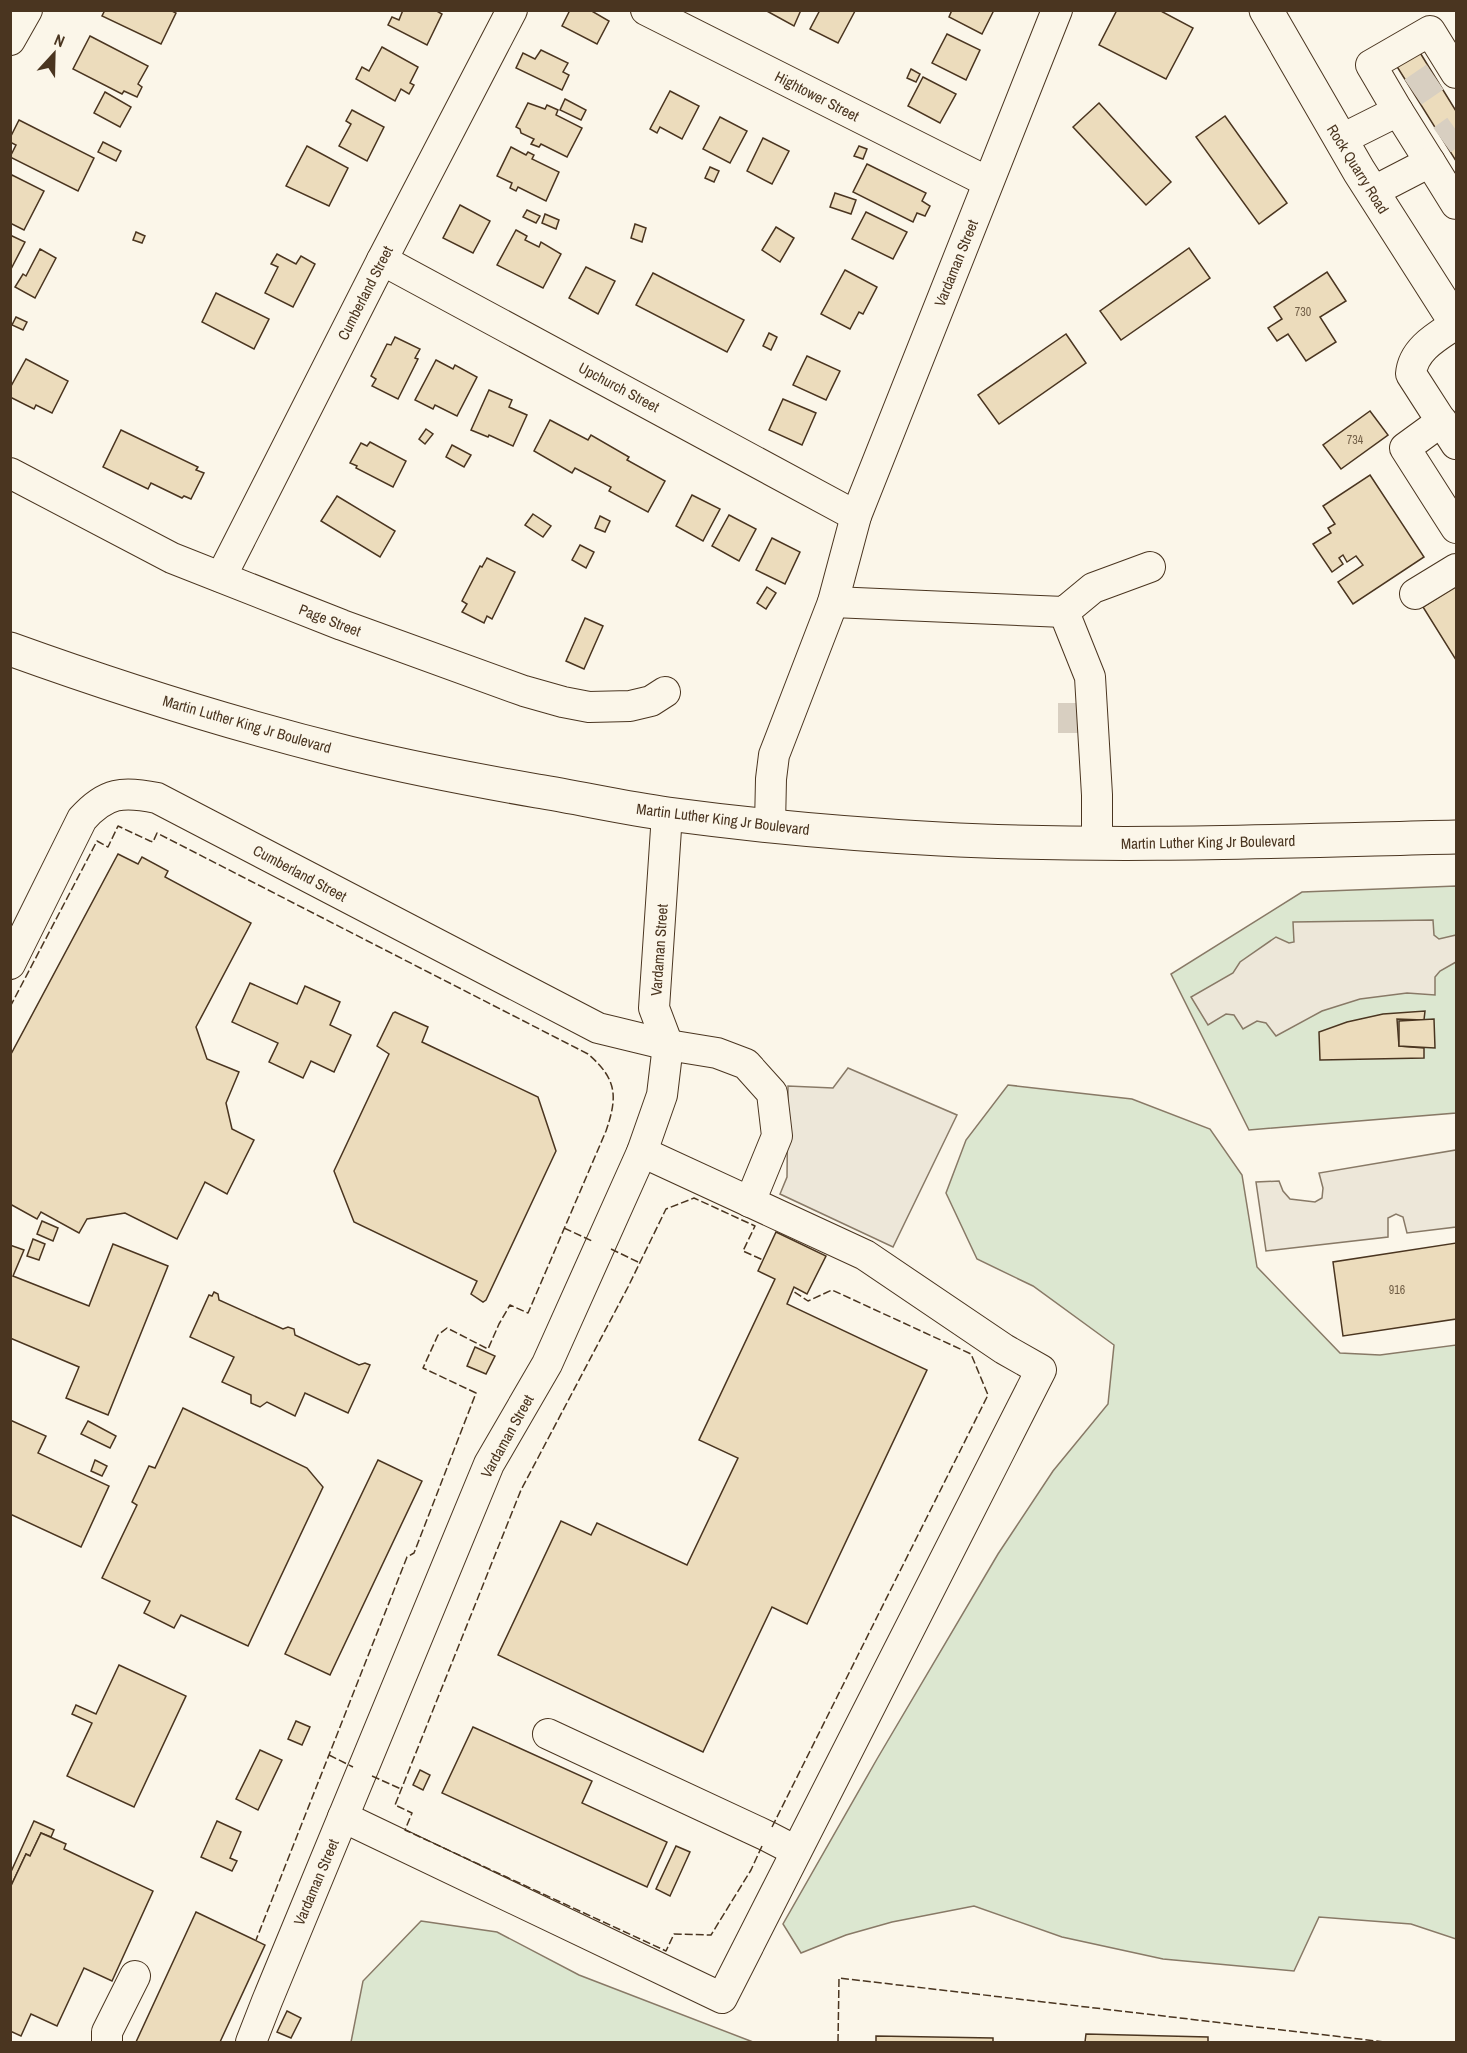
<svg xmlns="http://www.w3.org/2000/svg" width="1467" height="2053" viewBox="0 0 1467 2053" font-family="'Archivo Narrow',sans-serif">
	<rect width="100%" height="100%" fill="#fbf6e9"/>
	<g fill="#dce7d0" stroke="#887966" stroke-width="1.5">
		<path d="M 1456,886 L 1456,1113 L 1249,1130 L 1171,974 L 1302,892 Z"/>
		<path d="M 1008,1085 L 1132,1099 L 1210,1129 L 1242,1175 L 1257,1267 L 1340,1353 L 1380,1355 L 1456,1345 L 1456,1939 L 1411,1924 L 1319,1917 L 1294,1971 L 1163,1959 L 1062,1937 L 974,1906 L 892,1922 L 846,1935 L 801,1953 L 783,1924 L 877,1759 L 998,1554 L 1053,1471 L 1108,1404 L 1114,1345 L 1033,1286 L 977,1259 L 946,1193 L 966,1140 Z"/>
		<path d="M 421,1921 L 497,1932 L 579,1975 L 753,2042 L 351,2042 L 363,1981 Z"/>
	</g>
	<g fill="#ede7d9" stroke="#887966" stroke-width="1.5">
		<path d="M 1433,920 L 1434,935 L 1439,939 L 1456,935 L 1456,962 L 1440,971 L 1435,977 L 1435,995 L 1407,993 L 1360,999 L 1322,1011 L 1276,1036 L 1266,1023 L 1257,1021 L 1243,1029 L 1234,1015 L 1226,1014 L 1208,1025 L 1191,997 L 1233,973 L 1240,962 L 1276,937 L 1289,943 L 1294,942 L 1293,922 Z"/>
		<path d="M 848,1068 L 957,1115 L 893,1247 L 780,1194 L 787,1177 L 788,1086 L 833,1088 Z"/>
		<path d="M 1456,1150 L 1456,1227 L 1407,1233 L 1403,1217 L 1396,1214 L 1388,1218 L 1388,1237 L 1266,1251 L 1256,1182 L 1279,1181 L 1283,1191 L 1290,1199 L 1315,1202 L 1322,1198 L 1323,1188 L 1319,1173 Z"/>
	</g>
	<g fill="#ecdcbc" stroke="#4a3520" stroke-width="1.5">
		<path d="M 105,10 L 170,10 L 176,13 L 161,44 L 102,16 Z"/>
		<path d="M 403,10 L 435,10 L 442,14 L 427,45 L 388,25 L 392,17 L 399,20 Z"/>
		<path d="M 567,10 L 590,10 L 609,21 L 597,44 L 562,26 L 569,12 Z"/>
		<path d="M 765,10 L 801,10 L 794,26 Z"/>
		<path d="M 820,10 L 855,11 L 838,43 L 810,29 Z"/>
		<path d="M 952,10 L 994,10 L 982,34 L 949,17 Z"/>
		<path d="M 1117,10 L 1159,10 L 1193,28 L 1166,79 L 1099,45 Z"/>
		<path d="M 947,34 L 980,50 L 966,80 L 932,63 Z"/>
		<path d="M 90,36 L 148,66 L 138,84 L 142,87 L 137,97 L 124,91 L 122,94 L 73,69 Z"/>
		<path d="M 382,47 L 418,67 L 410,83 L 414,85 L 409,94 L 401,89 L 395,101 L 356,79 L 362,67 L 369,71 Z"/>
		<path d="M 541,50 L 568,63 L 563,72 L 569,75 L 562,90 L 516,68 L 523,53 L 535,59 Z"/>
		<path d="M 1419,51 L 1456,111 L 1456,161 L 1396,65 Z"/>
		<path d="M 911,69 L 920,74 L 916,82 L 907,78 Z"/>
		<path d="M 923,77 L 956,94 L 940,123 L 908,106 Z"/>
		<path d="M 670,91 L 699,106 L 682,139 L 660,127 L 657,133 L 650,129 Z"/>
		<path d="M 105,92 L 131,107 L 120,127 L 94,113 Z"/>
		<path d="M 565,99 L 586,110 L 581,120 L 560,110 Z"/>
		<path d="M 528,103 L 545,109 L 547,105 L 558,110 L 556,115 L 582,128 L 567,157 L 541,144 L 539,147 L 531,144 L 534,139 L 521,133 L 520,129 L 516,127 Z"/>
		<path d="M 1099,103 L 1171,182 L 1146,205 L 1073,127 Z"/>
		<path d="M 352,110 L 384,127 L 367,161 L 339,146 L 351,124 L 346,121 Z"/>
		<path d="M 1225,116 L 1287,203 L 1259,224 L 1196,137 Z"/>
		<path d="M 720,117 L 747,131 L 730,163 L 703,149 Z"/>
		<path d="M 19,120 L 94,158 L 78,191 L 10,157 L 16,145 L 10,142 L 10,138 Z"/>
		<path d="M 763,138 L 789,151 L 772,184 L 747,171 Z"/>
		<path d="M 103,142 L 121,151 L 116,161 L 98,152 Z"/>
		<path d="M 307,146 L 348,168 L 329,206 L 286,186 Z"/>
		<path d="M 859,146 L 867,149 L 863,159 L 854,156 Z"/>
		<path d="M 511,147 L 526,155 L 528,152 L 534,155 L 532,159 L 559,172 L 546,201 L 518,187 L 516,191 L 510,188 L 512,183 L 497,176 Z"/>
		<path d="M 867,164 L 926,193 L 922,201 L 930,206 L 925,216 L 917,213 L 913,222 L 853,192 Z"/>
		<path d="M 710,167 L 719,171 L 714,182 L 705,178 Z"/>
		<path d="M 12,175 L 44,191 L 24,230 L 10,223 L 10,178 Z"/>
		<path d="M 835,193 L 856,200 L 851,214 L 830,207 Z"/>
		<path d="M 460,205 L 490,221 L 473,253 L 443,238 Z"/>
		<path d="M 527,210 L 540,216 L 536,223 L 523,217 Z"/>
		<path d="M 866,212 L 907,232 L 893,259 L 852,239 Z"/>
		<path d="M 545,214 L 559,220 L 556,229 L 542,223 Z"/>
		<path d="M 635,224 L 646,228 L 642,242 L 631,238 Z"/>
		<path d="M 776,227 L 794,238 L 780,262 L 762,250 Z"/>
		<path d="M 516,230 L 527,236 L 525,240 L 539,247 L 541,242 L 561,254 L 543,288 L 497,265 Z"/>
		<path d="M 136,232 L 145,236 L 142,243 L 133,240 Z"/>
		<path d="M 10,235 L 25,242 L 10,271 Z"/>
		<path d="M 1189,248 L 1210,278 L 1121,340 L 1100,311 Z"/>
		<path d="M 40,249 L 56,258 L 35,298 L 15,287 L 23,274 L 26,276 Z"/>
		<path d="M 277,254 L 296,264 L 301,256 L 315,264 L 293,307 L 265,293 L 278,267 L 271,264 Z"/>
		<path d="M 586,267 L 615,281 L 598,314 L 569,298 Z"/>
		<path d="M 845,270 L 877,287 L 863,314 L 859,312 L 850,329 L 821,314 Z"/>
		<path d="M 1327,272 L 1346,301 L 1320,317 L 1336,342 L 1306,361 L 1288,334 L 1277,341 L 1268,328 L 1282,319 L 1274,307 Z"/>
		<path d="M 653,273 L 744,320 L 727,352 L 636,305 Z"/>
		<path d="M 216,293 L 269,319 L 254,349 L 202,322 Z"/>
		<path d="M 16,317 L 27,322 L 23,330 L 12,325 Z"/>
		<path d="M 769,333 L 777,337 L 771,350 L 763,346 Z"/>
		<path d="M 1066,334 L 1086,363 L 999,424 L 978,395 Z"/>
		<path d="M 395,337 L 420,349 L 415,358 L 418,359 L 398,399 L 372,386 L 376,379 L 371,376 L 387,344 L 391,345 Z"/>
		<path d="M 807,356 L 840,371 L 826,400 L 793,385 Z"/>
		<path d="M 26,359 L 68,381 L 52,413 L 36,405 L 34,409 L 10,397 L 10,388 Z"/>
		<path d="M 436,360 L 453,369 L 455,365 L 477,377 L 457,416 L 435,405 L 433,409 L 415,400 Z"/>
		<path d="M 489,390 L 512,400 L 509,407 L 527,415 L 513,446 L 489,435 L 488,437 L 471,430 Z"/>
		<path d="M 783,399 L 816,413 L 802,445 L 769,430 Z"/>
		<path d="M 1370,411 L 1388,435 L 1341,469 L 1323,445 Z"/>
		<path d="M 550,420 L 588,440 L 591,435 L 629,457 L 627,460 L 665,481 L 648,512 L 609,491 L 611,487 L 575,468 L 572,473 L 534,451 Z"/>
		<path d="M 426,429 L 433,434 L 425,444 L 419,439 Z"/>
		<path d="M 121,430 L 198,467 L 196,470 L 204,473 L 191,499 L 184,496 L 182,498 L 151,483 L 148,489 L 103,467 Z"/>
		<path d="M 370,442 L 406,461 L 393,487 L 356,468 L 357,466 L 350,463 L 361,443 L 367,446 Z"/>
		<path d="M 452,445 L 471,455 L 464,467 L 446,457 Z"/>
		<path d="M 1370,475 L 1424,557 L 1353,604 L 1338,582 L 1363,565 L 1356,556 L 1347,562 L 1343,555 L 1339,558 L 1343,564 L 1332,572 L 1313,544 L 1331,533 L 1328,528 L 1335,524 L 1323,506 Z"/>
		<path d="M 692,495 L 720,509 L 703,541 L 676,526 Z"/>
		<path d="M 337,496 L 395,531 L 380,557 L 321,521 Z"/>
		<path d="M 533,514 L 551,526 L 543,537 L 525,525 Z"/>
		<path d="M 729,515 L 756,529 L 739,561 L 712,546 Z"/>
		<path d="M 600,516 L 610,521 L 605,532 L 595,528 Z"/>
		<path d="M 772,538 L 800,552 L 785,584 L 756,570 Z"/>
		<path d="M 580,545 L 594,552 L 586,568 L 572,560 Z"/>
		<path d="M 487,558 L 515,572 L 492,619 L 487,616 L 484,623 L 462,612 L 467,604 L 462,601 L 480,566 L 482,567 Z"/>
		<path d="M 1456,586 L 1456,660 L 1423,607 Z"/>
		<path d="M 767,587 L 776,593 L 766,609 L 757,603 Z"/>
		<path d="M 585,618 L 603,626 L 584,669 L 566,661 Z"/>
		<path d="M 118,854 L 138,864 L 142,857 L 168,871 L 165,877 L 251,923 L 196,1027 L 207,1059 L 239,1072 L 226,1103 L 232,1129 L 254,1140 L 227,1194 L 205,1182 L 177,1239 L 125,1213 L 87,1219 L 79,1233 L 41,1212 L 37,1219 L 10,1204 L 10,1056 Z"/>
		<path d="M 250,983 L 297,1004 L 305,986 L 340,1002 L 330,1025 L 351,1035 L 334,1072 L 311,1061 L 303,1078 L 269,1062 L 278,1043 L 232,1022 Z"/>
		<path d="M 1425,1011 L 1424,1020 L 1397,1019 L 1399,1046 L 1424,1048 L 1424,1058 L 1320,1060 L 1319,1032 L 1347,1022 L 1383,1014 Z"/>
		<path d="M 395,1012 L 428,1027 L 422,1042 L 538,1097 L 556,1151 L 486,1300 L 483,1302 L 471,1294 L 477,1281 L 354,1222 L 334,1171 L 389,1054 L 377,1046 L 393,1013 Z"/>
		<path d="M 1434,1019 L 1435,1048 L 1399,1046 L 1399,1021 Z"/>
		<path d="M 42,1221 L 58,1228 L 53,1241 L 37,1234 Z"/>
		<path d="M 776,1232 L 826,1256 L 807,1294 L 794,1287 L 787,1304 L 927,1370 L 807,1624 L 772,1607 L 703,1752 L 498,1655 L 561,1521 L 591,1535 L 597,1523 L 687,1565 L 738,1458 L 699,1440 L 775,1279 L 758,1271 Z"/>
		<path d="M 33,1239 L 45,1244 L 39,1260 L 27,1256 Z"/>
		<path d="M 1456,1243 L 1456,1319 L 1343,1336 L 1333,1262 Z"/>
		<path d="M 113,1244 L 168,1266 L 108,1415 L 66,1398 L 79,1367 L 10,1338 L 10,1245 L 24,1250 L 13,1276 L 89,1306 Z"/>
		<path d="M 214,1292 L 218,1294 L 219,1300 L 283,1329 L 288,1327 L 294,1329 L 295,1335 L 359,1365 L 365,1363 L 370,1365 L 348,1413 L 305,1393 L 295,1416 L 267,1402 L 260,1407 L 251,1403 L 251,1395 L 222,1382 L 234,1357 L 190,1337 L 209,1295 L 212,1296 Z"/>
		<path d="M 475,1347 L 495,1356 L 486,1374 L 467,1366 Z"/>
		<path d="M 183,1408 L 307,1468 L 323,1487 L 248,1646 L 181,1615 L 174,1628 L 144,1613 L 150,1601 L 102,1578 L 137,1505 L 132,1502 L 149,1466 L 155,1468 Z"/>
		<path d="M 10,1420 L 46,1436 L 38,1453 L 109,1486 L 81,1547 L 10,1514 Z"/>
		<path d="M 88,1421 L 116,1436 L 110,1448 L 81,1434 Z"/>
		<path d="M 95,1460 L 107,1466 L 102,1476 L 91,1471 Z"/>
		<path d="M 378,1460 L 422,1481 L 330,1675 L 285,1654 Z"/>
		<path d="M 119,1665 L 186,1696 L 134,1807 L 67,1776 L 92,1723 L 72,1714 L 76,1705 L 96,1714 Z"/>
		<path d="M 296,1721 L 310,1727 L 302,1745 L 288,1739 Z"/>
		<path d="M 473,1727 L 592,1781 L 582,1803 L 667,1842 L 647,1887 L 442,1793 Z"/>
		<path d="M 260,1750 L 282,1760 L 258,1810 L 236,1799 Z"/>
		<path d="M 420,1770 L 430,1775 L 423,1790 L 413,1785 Z"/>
		<path d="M 34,1821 L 54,1830 L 51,1837 L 41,1833 L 30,1856 L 26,1854 L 10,1888 L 10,1874 Z"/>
		<path d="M 217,1821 L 241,1832 L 230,1858 L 237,1861 L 232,1871 L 201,1857 Z"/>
		<path d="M 41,1833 L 66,1844 L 64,1849 L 153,1891 L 112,1981 L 84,1968 L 57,2026 L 31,2014 L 21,2036 L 10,2031 L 10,1888 L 26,1854 L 30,1856 Z"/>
		<path d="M 676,1846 L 690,1852 L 670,1896 L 656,1889 Z"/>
		<path d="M 196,1912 L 265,1945 L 220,2042 L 136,2042 Z"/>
		<path d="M 287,2011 L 301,2018 L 291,2038 L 277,2032 Z"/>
		<path d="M 1086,2034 L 1208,2037 L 1208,2042 L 1085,2042 Z"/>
		<path d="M 876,2036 L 993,2038 L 993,2042 L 876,2042 Z"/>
	</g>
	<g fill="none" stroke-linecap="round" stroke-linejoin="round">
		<g stroke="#d8cfc1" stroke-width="30" stroke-dasharray="30 15" stroke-linecap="butt">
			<path d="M 1413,92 L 1435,77"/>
			<path d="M 1442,140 L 1456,130"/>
			<path d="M 1073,733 L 1073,703"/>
		</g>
		<g stroke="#4a3520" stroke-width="32">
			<g id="minor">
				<path d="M 646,10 L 988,182"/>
				<path d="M 10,40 L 27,10"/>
				<path d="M 1398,111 L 1371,65 L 1430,31 L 1456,73"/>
				<path d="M 1340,140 L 1398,111 L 1430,162"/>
				<path d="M 1372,192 L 1430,162 L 1456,204"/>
				<path d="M 382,260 L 856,516"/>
				<path d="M 1456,324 C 1438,336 1413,349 1411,374 L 1456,444"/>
				<path d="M 1442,421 L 1405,448 L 1456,528"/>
				<path d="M 10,473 L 172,558 L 342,625 L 524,691 L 563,702 L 589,707 L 630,706 L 651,701 L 665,692"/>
				<path d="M 221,577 L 382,260 L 512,10"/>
				<path d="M 1415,594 L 1456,569"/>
				<path d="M 833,602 L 1064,612 L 1093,588 L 1150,567"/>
				<path d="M 1064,612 L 1090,677 L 1097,795 L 1097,843"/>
				<path d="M 770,825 L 771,779 L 774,755 L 833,602 L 856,516 L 1057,10"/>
				<path d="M 10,964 L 82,819 C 106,792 123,791 157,798 L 598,1028 L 668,1045 L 717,1053 L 746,1064 L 772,1093 L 777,1136 L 750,1202"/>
				<path d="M 548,1734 L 767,1836 L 796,1851"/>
				<path d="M 343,1817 L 722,1998 L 1041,1370 L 1004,1349 L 865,1255 L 642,1152"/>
				<path d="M 107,2042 L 107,2032 L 135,1976"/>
				<path d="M 251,2042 L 267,2001 L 489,1464 L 547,1364 L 642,1152 L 662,1095 L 668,1045 L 654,1008 L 667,814"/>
			</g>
		</g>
		<g stroke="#4a3520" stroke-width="35">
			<g id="major">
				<path d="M 1266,10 L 1359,171 L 1456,323"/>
				<path d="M 10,649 C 121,689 235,725 349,753 C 411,768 474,780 537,791 C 581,798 624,808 668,814 C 758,826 849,834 940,839 C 1112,848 1284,841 1456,837"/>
			</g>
		</g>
		<use href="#minor" stroke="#fbf6e9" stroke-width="30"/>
		<use href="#major" stroke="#fbf6e9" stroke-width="33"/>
		<g stroke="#4a3520" stroke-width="1.5" stroke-dasharray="8 3" stroke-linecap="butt">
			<path d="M 10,1007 L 97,841 L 108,847 L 118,826 L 150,841 L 153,842 L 157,833 L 588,1054 C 617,1079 618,1096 606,1131 L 528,1313 L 510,1305 L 499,1324 L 488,1349 L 447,1328 L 438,1335 L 423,1368 L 476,1393 L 414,1553 L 407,1557 L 256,1940"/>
			<path d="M 564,1228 L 592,1241"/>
			<path d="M 611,1249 L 640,1263"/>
			<path d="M 329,1755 L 353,1767"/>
			<path d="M 372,1776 L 401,1789"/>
			<path d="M 772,1827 L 988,1395 L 971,1354 L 832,1290 L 808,1301 L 793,1291"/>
			<path d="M 762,1846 L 751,1870 L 711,1935 L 674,1934 L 666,1951 L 405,1830 L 412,1813 L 395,1805 L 521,1490 L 628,1287 L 666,1209 L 694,1198 L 755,1226 L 743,1251 L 763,1260"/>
			<path d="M 838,2042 L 839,1978 L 1385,2042"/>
		</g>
	</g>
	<g text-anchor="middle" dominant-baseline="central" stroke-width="4.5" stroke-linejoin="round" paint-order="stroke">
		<g font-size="12" fill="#725f47">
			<text x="1303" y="312">730</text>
			<text x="1355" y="440">734</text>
			<text x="1397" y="1290">916</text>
		</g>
		<g font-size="15" fill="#4a3520" stroke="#fbf6e9">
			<text transform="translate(817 96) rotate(27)">Hightower Street</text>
			<text transform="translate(1358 169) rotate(58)">Rock Quarry Road</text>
			<text transform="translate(956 263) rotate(-68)">Vardaman Street</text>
			<text transform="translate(365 293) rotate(-63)">Cumberland Street</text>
			<text transform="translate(619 387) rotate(28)">Upchurch Street</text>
			<text transform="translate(330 620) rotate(21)">Page Street</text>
			<text transform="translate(247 724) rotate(16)">Martin Luther King Jr Boulevard</text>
			<text transform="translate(723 819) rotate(7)">Martin Luther King Jr Boulevard</text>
			<text transform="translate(1208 842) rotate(-1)">Martin Luther King Jr Boulevard</text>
			<text transform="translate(300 873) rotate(28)">Cumberland Street</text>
			<text transform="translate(659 950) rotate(-86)">Vardaman Street</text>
			<text transform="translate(507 1436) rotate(-61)">Vardaman Street</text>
			<text transform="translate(316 1882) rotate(-67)">Vardaman Street</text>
		</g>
	</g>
	<rect width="1467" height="2053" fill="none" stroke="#4a3520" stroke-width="24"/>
	<g transform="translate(54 54) rotate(22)" stroke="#fbf6e9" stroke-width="4.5" paint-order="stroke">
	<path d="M0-4.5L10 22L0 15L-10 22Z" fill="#4a3520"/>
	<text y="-9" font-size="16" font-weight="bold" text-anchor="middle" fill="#4a3520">N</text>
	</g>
</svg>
